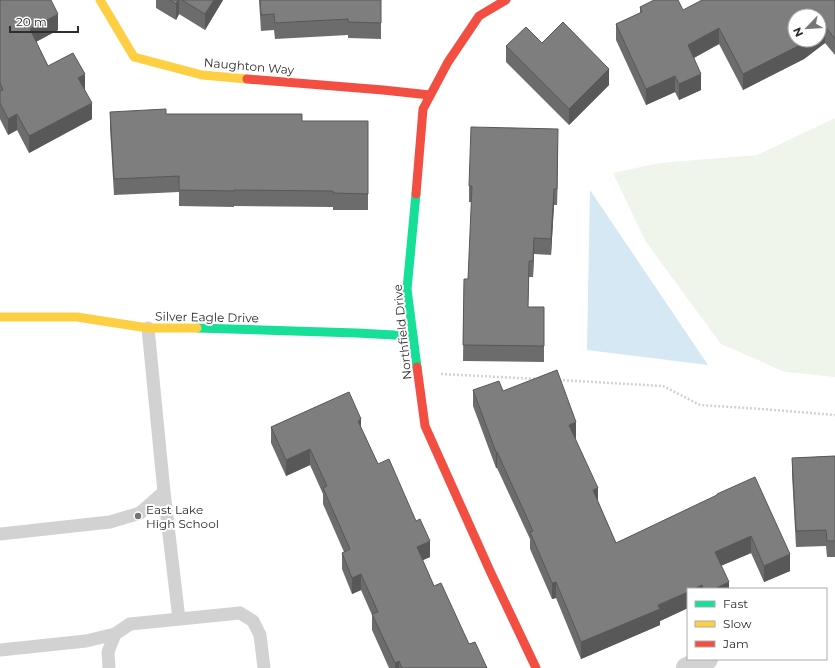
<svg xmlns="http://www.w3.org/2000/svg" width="835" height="668" viewBox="0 0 835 668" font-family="Montserrat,sans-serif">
	<rect width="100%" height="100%" fill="#fff"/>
	<path fill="#f0f5eb" d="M 835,118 L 835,377 L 785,372 L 721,344 L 646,242 L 613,173 L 659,163 L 757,155 Z"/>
	<path fill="#d6e8f3" d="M 590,190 L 708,365 L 587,350 Z"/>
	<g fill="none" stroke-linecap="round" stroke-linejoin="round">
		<g stroke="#d2d2d2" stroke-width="2.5" stroke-dasharray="2 2" stroke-linecap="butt">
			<path d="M 441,374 L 538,379"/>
			<path d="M 559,380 L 663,386 L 700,405 L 762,409 L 835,415"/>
		</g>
		<g stroke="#d2d2d2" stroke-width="13">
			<path d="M 148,328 L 164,492 L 179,619"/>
			<path d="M 0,534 L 110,522 L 140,513 L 164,492"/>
			<path d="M 0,650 L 86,641 L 115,634"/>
			<path d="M 109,668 L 108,652 L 115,634 L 130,624 L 240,613 L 253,621 L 260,635 L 264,668"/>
		</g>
		<path stroke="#d2d2d2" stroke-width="22" d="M 687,668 L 707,659"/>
		<g stroke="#16e098" stroke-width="9">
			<path d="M 416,194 L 407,289 L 417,367"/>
			<path d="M 197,328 L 357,333 L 413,336"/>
		</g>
		<g stroke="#ffcf43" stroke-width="9">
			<path d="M 100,0 L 134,57 L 202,75 L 247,79"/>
			<path d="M 0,317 L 77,317 L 148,328 L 197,328"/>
		</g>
		<g stroke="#f24e42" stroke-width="9">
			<path d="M 247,79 L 383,90 L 430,95"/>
			<path d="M 416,194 L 423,109 L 448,62 L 479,16 L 506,0"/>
			<path d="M 417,367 L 425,426 L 490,571 L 536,668"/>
		</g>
	</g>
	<g fill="#6c6c6c">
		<path d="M 0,0 L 58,30 L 36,42 L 48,66 L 85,90 L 92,119 L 29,153 L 17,130 L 8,135 L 0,119 Z"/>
		<path d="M 156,0 L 223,0 L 205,30 L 179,14 L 176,20 L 156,8 Z"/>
		<path d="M 259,0 L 381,0 L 381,39 L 348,38 L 348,35 L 275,39 L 274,30 L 261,31 Z"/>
		<path d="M 835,0 L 835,55 L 825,43 L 804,59 L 743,90 L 719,44 L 694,58 L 701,90 L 679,100 L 675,92 L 646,105 L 616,40 L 616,24 L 640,13 L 640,7 L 683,10 Z"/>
		<path d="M 542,43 L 609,85 L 569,125 L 506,62 L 506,46 Z"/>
		<path d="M 110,112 L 166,114 L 302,121 L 368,121 L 368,210 L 333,210 L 333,207 L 234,206 L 234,207 L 179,206 L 179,192 L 114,195 L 110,128 Z"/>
		<path d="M 558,145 L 557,205 L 554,205 L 551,255 L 534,254 L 533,277 L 529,277 L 528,307 L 544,307 L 544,362 L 463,361 L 464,279 L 468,279 L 472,202 L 469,202 L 469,186 Z"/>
		<path d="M 473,390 L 503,391 L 576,438 L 575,439 L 598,502 L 616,543 L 717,496 L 717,494 L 790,571 L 764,582 L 751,553 L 721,566 L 729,589 L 688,589 L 688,608 L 660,621 L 660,625 L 581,659 L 556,598 L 552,599 L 530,549 L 530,539 L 497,468 L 496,468 L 473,406 Z"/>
		<path d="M 271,427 L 361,428 L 378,464 L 430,557 L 422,560 L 434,586 L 469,644 L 487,668 L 389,668 L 372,630 L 372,615 L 361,590 L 352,594 L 342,569 L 342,553 L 344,552 L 323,504 L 323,494 L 310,465 L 286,476 L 271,443 Z"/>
		<path d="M 835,456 L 835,557 L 827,557 L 826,546 L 796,547 L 792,474 L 792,458 Z"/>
	</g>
	<g fill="#585858">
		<path d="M 178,0 L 179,0 L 179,14 L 176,20 L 176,4 Z"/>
		<path d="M 214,0 L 223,0 L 205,30 L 205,14 Z"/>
		<path d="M 58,14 L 58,30 L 30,45 L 30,29 Z"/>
		<path d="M 825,26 L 825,43 L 804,59 L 743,90 L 743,74 L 807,40 L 819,40 L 819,31 Z"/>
		<path d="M 719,28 L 719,44 L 688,61 L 688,45 Z"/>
		<path d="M 609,69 L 609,85 L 569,125 L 569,109 Z"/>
		<path d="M 85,74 L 85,91 L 78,78 Z"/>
		<path d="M 701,74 L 701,90 L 679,100 L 679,84 Z"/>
		<path d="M 675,76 L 675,92 L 646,105 L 646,89 Z"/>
		<path d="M 92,103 L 92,119 L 29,153 L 29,136 Z"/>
		<path d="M 17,114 L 17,130 L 8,135 L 8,119 Z"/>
		<path d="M 558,129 L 558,145 L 557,205 L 557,189 Z"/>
		<path d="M 554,189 L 554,205 L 551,255 L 551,239 Z"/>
		<path d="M 534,238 L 534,254 L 533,277 L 533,261 Z"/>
		<path d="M 361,419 L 361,436 L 358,421 Z"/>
		<path d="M 576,422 L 576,438 L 569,441 L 569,425 Z"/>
		<path d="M 310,449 L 310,465 L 286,476 L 286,460 Z"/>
		<rect x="496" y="452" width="1" height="16"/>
		<path d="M 598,488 L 598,504 L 593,490 Z"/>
		<path d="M 751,536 L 751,553 L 715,568 L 715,552 Z"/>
		<path d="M 430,541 L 430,557 L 417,563 L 417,547 Z"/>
		<path d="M 790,554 L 790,571 L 764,582 L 764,566 Z"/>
		<path d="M 361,574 L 361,590 L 352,594 L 352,578 Z"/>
		<path d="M 556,582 L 556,598 L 552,599 L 552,583 Z"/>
		<path d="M 729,582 L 729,589 L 714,589 Z"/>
		<path d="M 702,585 L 702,589 L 694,589 Z"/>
		<path d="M 688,592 L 688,608 L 660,621 L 660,625 L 581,659 L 581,642 Z"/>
		<path d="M 399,661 L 399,668 L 395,668 L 395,663 Z"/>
	</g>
	<g fill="#7e7e7e" stroke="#585858">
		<path d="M 0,0 L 51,0 L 58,14 L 30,29 L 48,66 L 73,53 L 85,74 L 78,78 L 92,103 L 29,136 L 17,114 L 8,119 L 0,103 L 0,91 L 3,90 L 0,83 Z"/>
		<path d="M 170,0 L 178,0 L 176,4 Z"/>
		<path d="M 182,0 L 214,0 L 205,14 Z"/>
		<path d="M 260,0 L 381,0 L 381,23 L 348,22 L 348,19 L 275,23 L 274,14 L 261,15 Z"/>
		<path d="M 654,0 L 678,0 L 683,10 L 702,0 L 835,0 L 835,39 L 825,26 L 819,31 L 819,16 L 795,16 L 795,40 L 807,40 L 804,43 L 743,74 L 719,28 L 688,45 L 701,74 L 679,84 L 675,76 L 646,89 L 616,24 L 642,12 L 640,7 Z"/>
		<path d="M 563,22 L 609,69 L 569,109 L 506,46 L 526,27 L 542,43 Z"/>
		<path d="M 166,109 L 166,114 L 302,114 L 302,121 L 368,121 L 368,194 L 333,193 L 333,191 L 234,190 L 234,191 L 179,190 L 179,176 L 114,179 L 110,112 Z"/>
		<path d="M 471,127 L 558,129 L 557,189 L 554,189 L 551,239 L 534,238 L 533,261 L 529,261 L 528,307 L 544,307 L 544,346 L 463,345 L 464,279 L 468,279 L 472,186 L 469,186 Z"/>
		<path d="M 557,370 L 576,422 L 569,425 L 598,488 L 593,490 L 616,543 L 717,495 L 717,494 L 755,477 L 790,554 L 764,566 L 751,536 L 715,552 L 729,582 L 714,589 L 703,589 L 702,585 L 694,589 L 688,589 L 688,592 L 658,605 L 660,609 L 581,642 L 556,582 L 552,583 L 530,532 L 533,531 L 497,452 L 496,452 L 473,390 L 499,381 L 503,391 Z"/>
		<path d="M 349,392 L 361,419 L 358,421 L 378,464 L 389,459 L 416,521 L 420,519 L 430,541 L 417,547 L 434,586 L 441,583 L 469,644 L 475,642 L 487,668 L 402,668 L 399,661 L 395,663 L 372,614 L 378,612 L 361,574 L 352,578 L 342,553 L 350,549 L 323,488 L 327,486 L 310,449 L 286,460 L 271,427 Z"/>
		<path d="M 835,456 L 835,541 L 827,541 L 826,530 L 796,531 L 792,458 Z"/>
	</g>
	<circle fill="#767676" stroke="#fff" stroke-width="1.5" cx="138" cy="516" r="4"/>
	<g text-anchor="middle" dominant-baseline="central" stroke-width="4" stroke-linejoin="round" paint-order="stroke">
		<g font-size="12" fill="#2d2d2d" stroke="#fff">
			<text transform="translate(249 66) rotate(5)">Naughton Way</text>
			<text transform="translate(207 317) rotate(1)">Silver Eagle Drive</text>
			<text transform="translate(402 332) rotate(-96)">Northfield Drive</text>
		</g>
		<g font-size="12" fill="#2d2d2d" stroke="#fff" text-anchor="start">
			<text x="146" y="509">East Lake<tspan x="146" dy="14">High School</tspan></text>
		</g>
	</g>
	<rect x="687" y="588" width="140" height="72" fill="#ffffff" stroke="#ababab"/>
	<rect x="695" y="601" width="20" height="6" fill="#16e098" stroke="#ababab"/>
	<text x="723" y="608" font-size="12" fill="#2d2d2d">Fast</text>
	<rect x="695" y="621" width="20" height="6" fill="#ffcf43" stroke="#ababab"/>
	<text x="723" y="628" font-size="12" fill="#2d2d2d">Slow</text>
	<rect x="695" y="641" width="20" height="6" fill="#f24e42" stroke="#ababab"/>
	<text x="723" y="648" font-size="12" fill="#2d2d2d">Jam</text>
	<g transform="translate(807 28) rotate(245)"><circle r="19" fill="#ffffff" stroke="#ababab"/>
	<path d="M0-3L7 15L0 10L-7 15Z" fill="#767676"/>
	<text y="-6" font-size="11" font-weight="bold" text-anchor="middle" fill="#2d2d2d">N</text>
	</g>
	<path d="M10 26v6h68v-6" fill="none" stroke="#2d2d2d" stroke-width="2"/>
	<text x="16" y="26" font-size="12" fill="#2d2d2d" stroke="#ffffff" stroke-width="3" paint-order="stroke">20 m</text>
</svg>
